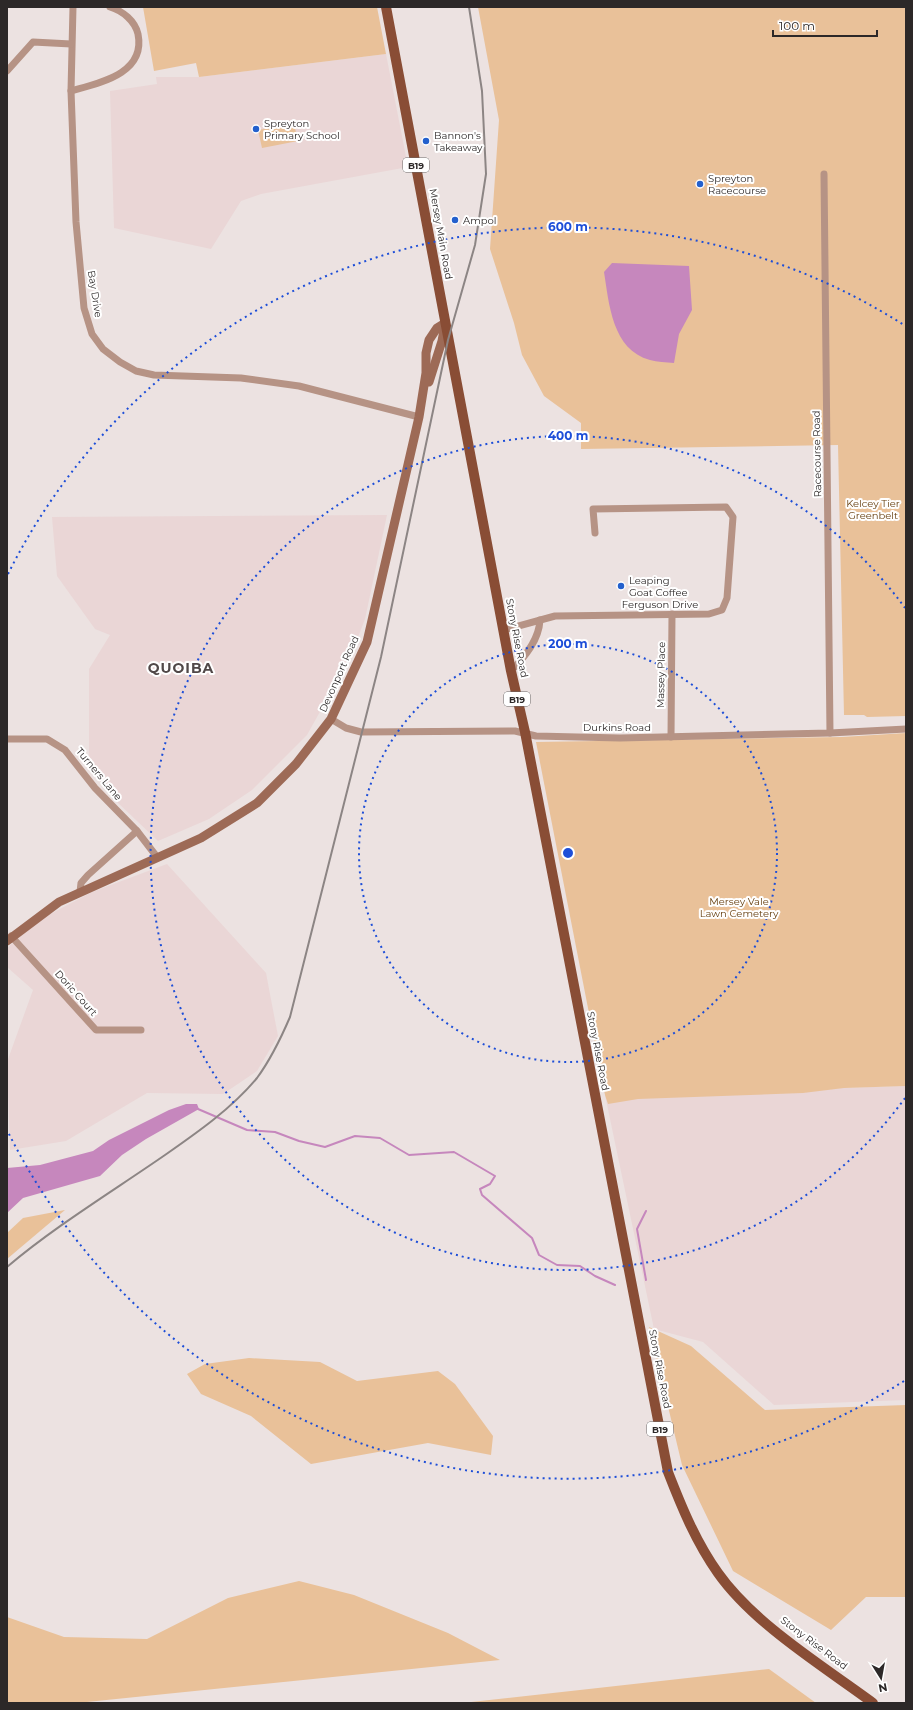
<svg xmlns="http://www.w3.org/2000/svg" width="913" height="1710" viewBox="0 0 913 1710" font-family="Montserrat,sans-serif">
	<rect width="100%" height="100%" fill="#ece2e1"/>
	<g fill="#ead6d6">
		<path d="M 386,54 L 408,167 L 261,194 L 241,201 L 211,249 L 114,228 L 110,91 L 157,84 L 156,77 L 199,77 Z"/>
		<path d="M 387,515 L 365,619 L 350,658 L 307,735 L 252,790 L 209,819 L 158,841 L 116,801 L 89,768 L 89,669 L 110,635 L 95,629 L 57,576 L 52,517 Z"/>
		<path d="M 167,864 L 266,973 L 278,1036 L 257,1071 L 223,1094 L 147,1093 L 66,1141 L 10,1150 L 7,1062 L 33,990 L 7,967 L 7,948 L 39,920 L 92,892 Z"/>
		<path d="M 906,1086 L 906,1400 L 774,1405 L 703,1342 L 654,1329 L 605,1095 Z"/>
	</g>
	<g fill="#e9c199">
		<path d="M 143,7 L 377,7 L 386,54 L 199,77 L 196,63 L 154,71 Z"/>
		<path d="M 478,7 L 906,7 L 906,716 L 867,717 L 864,715 L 844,715 L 838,445 L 581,449 L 581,423 L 544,396 L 522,355 L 514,323 L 490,249 L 499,120 Z"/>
		<path d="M 294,124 L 298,141 L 262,148 L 258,130 Z"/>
		<path d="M 906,733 L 906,1086 L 844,1088 L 803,1093 L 638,1099 L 608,1104 L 605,1095 L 536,742 L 842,737 Z"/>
		<path d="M 65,1210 L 7,1259 L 7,1233 L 23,1218 Z"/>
		<path d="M 649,1327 L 691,1346 L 765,1410 L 906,1405 L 906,1597 L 866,1597 L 831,1630 L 733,1571 L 682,1465 Z"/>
		<path d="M 249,1358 L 320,1362 L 357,1381 L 438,1371 L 455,1384 L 493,1436 L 491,1455 L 428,1443 L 311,1464 L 251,1416 L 201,1394 L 187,1374 L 205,1364 Z"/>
		<path d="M 299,1581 L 354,1595 L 448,1633 L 500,1660 L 77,1703 L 7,1703 L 7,1617 L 64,1637 L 147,1639 L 228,1598 Z"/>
		<path d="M 769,1669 L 816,1703 L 462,1703 Z"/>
	</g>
	<g fill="#c687bd">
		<path d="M 612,263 L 689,266 L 692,310 L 679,334 L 674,363 C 666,362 657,362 650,360 C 612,350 609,303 604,272 Z"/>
		<path d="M 186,1104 L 197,1104 L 199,1109 L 146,1139 L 122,1155 L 100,1176 L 23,1198 L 7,1213 L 7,1168 L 40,1165 L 93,1151 L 109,1140 L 169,1110 Z"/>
	</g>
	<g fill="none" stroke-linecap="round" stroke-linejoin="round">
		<g stroke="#c687bd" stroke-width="2">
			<path d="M 198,1109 L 247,1130 L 275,1132 L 299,1141 L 325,1147 L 355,1136 L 380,1138 L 409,1155 L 454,1152 L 495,1176 L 490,1184 L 480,1189 L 482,1195 L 532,1238 L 539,1255 L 557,1265 L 580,1266 L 595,1276 L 615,1285"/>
			<path d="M 646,1280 L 637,1229 L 646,1211"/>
		</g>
		<g stroke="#b69385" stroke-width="7">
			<path d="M 73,7 L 71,91 L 76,222 L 84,308 L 92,334 L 103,349 L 120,362 L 136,371 L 154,375 L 241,378 L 299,386 L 419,417"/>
			<path d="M 7,71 L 33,42 L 71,44"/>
			<path d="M 71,91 C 99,83 146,74 138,34 C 135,21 123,11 110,7"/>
			<path d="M 824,174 L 830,733"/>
			<path d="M 504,630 L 555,616 L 709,614 L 722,610 L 727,598 L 733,517 L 726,507 L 593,509 L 595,533"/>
			<path d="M 511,671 C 525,657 539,640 540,620"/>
			<path d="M 331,719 L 346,728 L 361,732 L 515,731 L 536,736 L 620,738 L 830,733 L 906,729"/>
			<path d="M 671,737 L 672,614"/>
			<path d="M 7,739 L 47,739 L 65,750 L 95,788 L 137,831 L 157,857"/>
			<path d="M 80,892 L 81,883 L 88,875 L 137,831"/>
			<path d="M 11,936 L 96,1030 L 141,1030"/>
		</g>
		<g stroke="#9d6a56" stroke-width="9">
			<path d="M 429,382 L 442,341 L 445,325"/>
			<path d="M 7,941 L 59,902 L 201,838 L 257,803 L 296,764 L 331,719 L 367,642 L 419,417 L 426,373 L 426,353 L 429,340 L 437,328 L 445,323"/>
		</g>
		<path stroke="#894d35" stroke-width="10" d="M 386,7 L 511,671 L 525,732 L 668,1472 C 682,1508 696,1542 718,1573 C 754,1624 823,1666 873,1703"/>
		<path stroke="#8c8584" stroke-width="2" d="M 7,1267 C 54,1227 113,1191 165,1155 C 198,1132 231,1109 257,1078 C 271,1059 281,1038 290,1017 L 381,657 L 448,340 L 475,245 L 486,174 L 482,91 L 469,7"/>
	</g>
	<g fill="none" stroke="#1d4ed8" stroke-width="2" stroke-dasharray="2 4">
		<circle cx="568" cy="853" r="209"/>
		<path d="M905 1098A417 417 0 1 1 905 608"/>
		<path d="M904 1381A626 626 0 0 1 8 1132M8 574A626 626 0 0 1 904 325"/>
	</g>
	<g fill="#2360cd" stroke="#fff" stroke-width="1.5">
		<circle cx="256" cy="129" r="4"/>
		<circle cx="426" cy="141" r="4"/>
		<circle cx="700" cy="184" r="4"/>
		<circle cx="455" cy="220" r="4"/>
		<circle cx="621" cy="586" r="4"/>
	</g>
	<g text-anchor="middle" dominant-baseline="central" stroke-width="4" stroke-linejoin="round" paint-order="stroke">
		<g fill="#fff" stroke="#6b6868" stroke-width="1">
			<rect x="403" y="158" width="26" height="14" rx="3"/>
			<rect x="504" y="692" width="26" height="14" rx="3"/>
			<rect x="647" y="1422" width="26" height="14" rx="3"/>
		</g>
		<g font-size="9" font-weight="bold" fill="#2c2828">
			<text x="416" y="165">B19</text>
			<text x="517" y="699">B19</text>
			<text x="660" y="1429">B19</text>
		</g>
		<g font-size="10" fill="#2c2828" stroke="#fff" text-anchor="start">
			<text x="264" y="123">Spreyton<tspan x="264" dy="12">Primary School</tspan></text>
			<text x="434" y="135">Bannon's<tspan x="434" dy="12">Takeaway</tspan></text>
			<text x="708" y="178">Spreyton<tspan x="708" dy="12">Racecourse</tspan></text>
			<text x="463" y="220">Ampol</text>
			<text x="629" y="580">Leaping<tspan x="629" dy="12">Goat Coffee</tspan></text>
		</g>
		<g font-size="10" fill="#2c2828" stroke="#fff">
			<text transform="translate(441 234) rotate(80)">Mersey Main Road</text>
			<text transform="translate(95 294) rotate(81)">Bay Drive</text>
			<text transform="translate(817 454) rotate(-91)">Racecourse Road</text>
			<text x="660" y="604">Ferguson Drive</text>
			<text transform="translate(517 638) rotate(79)">Stony Rise Road</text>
			<text transform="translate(339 674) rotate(-66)">Devonport Road</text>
			<text transform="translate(661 675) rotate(-89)">Massey Place</text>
			<text x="617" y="727">Durkins Road</text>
			<text transform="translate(99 774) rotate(50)">Turners Lane</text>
			<text transform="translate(76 993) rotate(48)">Doric Court</text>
			<text transform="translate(598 1051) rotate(79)">Stony Rise Road</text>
			<text transform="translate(660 1369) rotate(79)">Stony Rise Road</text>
			<text transform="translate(814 1643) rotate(37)">Stony Rise Road</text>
		</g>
		<g font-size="10" fill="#684111" stroke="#fff">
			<text x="873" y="503">Kelcey Tier<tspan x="873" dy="12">Greenbelt</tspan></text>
			<text x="739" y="901">Mersey Vale<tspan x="739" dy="12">Lawn Cemetery</tspan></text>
		</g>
		<g font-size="14" font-weight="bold" letter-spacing="1" fill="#504848" stroke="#fff">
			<text x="181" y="668">QUOIBA</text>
		</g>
	</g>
	<circle cx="568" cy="853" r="6" fill="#1d4ed8" stroke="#fff" stroke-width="2"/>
	<g font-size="12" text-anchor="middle" font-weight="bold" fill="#1d4ed8" stroke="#fff" stroke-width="4" stroke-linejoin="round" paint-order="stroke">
		<text x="568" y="231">600 m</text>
		<text x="568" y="440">400 m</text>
		<text x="568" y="648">200 m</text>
	</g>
	<rect width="913" height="1710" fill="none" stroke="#2c2828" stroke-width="16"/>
	<g transform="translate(881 1678) rotate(169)" stroke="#ffffff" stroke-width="3" paint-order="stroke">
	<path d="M0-3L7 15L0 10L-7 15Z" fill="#2c2828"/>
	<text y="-6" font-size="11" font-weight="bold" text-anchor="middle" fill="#2c2828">N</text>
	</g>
	<path d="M773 30v6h104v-6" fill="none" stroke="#2c2828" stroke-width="2"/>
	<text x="779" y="30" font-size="12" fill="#2c2828" stroke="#ffffff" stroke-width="3" paint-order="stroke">100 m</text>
</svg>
